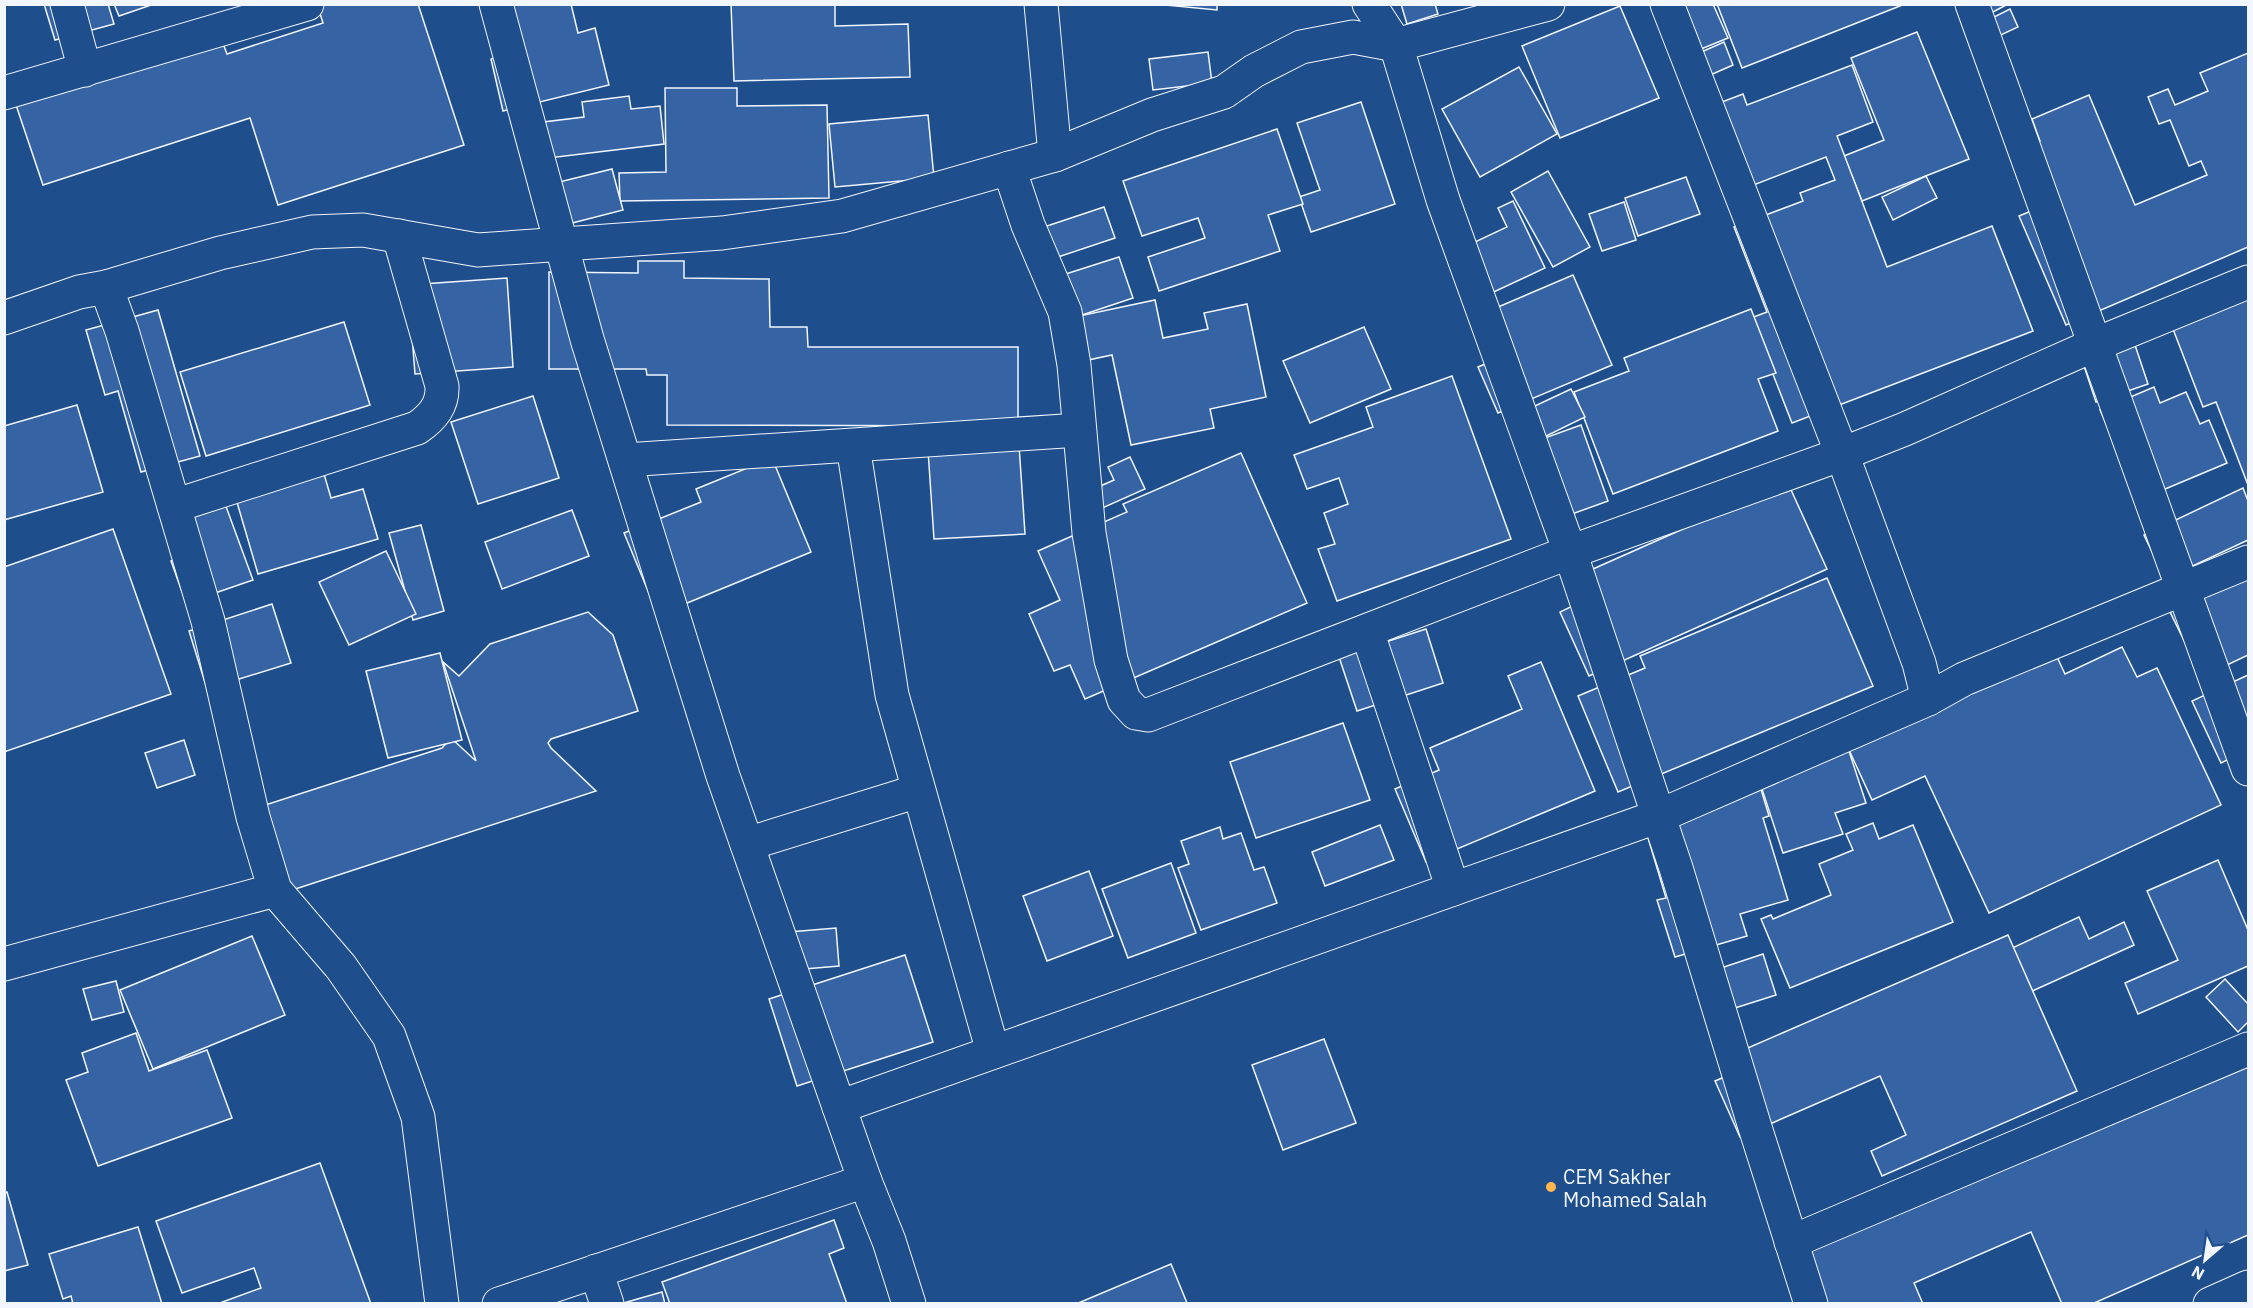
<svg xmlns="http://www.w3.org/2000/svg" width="2253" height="1308" viewBox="0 0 2253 1308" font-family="'IBM Plex Sans',sans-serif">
	<rect width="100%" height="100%" fill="#1f4e8c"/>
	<g fill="#3563a3" stroke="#f2f6ff" stroke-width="1.5">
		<path d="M 44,4 L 108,4 L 114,24 L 55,40 Z"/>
		<path d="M 114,4 L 154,4 L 119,16 Z"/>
		<path d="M 317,4 L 418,4 L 464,145 L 278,205 L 250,118 L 43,185 L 16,105 L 221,38 L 227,54 L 323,23 Z"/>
		<path d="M 482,4 L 571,4 L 578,33 L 595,28 L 609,85 L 503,111 L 491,59 L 495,58 Z"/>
		<path d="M 731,4 L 835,4 L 835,26 L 908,24 L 910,77 L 734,81 Z"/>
		<path d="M 1155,4 L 1217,4 L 1217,10 Z"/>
		<path d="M 1401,4 L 1435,4 L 1438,14 L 1407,24 Z"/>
		<path d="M 1683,4 L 1713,4 L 1728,38 L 1684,56 Z"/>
		<path d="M 1717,4 L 1905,4 L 1742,68 Z"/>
		<path d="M 1967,4 L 2008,4 L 1976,21 Z"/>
		<path d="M 1620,6 L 1659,98 L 1560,138 L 1522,46 Z"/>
		<path d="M 2010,9 L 2018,27 L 1990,40 L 1982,23 Z"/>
		<path d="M 1917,32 L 1969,159 L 1862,201 L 1844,156 L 1884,140 L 1851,58 Z"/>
		<path d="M 1724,42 L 1733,65 L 1699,80 L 1690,57 Z"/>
		<path d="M 1208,52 L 1212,83 L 1153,90 L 1149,59 Z"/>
		<path d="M 2248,53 L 2248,247 L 2066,325 L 2019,216 L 2036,209 L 2013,153 L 2040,141 L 2032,119 L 2089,95 L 2135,205 L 2207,175 L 2201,161 L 2189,166 L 2170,120 L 2159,124 L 2148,97 L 2168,89 L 2175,105 L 2208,91 L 2200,73 Z"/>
		<path d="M 1852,65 L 1873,122 L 1837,136 L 1887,267 L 1992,226 L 2033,331 L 1792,423 L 1751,318 L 1767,312 L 1734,227 L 1803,201 L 1800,193 L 1835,180 L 1826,157 L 1725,196 L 1693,113 L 1743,94 L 1747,105 Z"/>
		<path d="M 1519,67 L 1557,134 L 1480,177 L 1442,109 Z"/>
		<path d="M 665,88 L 737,88 L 737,106 L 827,105 L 829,198 L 620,201 L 619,173 L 666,172 Z"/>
		<path d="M 629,96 L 631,109 L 660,106 L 664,144 L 532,160 L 527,124 L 584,117 L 582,102 Z"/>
		<path d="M 1361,102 L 1395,204 L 1311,232 L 1299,197 L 1320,190 L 1297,123 Z"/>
		<path d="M 928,115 L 934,178 L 835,187 L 829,124 Z"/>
		<path d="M 1277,129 L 1303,204 L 1268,215 L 1280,251 L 1159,291 L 1148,257 L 1205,238 L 1198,218 L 1142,236 L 1123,181 Z"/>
		<path d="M 612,169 L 623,210 L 541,231 L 531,189 Z"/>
		<path d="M 1548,171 L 1590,247 L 1553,267 L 1511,192 Z"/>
		<path d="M 1926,176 L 1937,198 L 1893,220 L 1882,197 Z"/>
		<path d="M 1686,177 L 1700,214 L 1638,236 L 1625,198 Z"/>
		<path d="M 1513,201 L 1545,268 L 1483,297 L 1460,249 L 1507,227 L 1498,208 Z"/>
		<path d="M 1624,202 L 1636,240 L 1602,251 L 1589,214 Z"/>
		<path d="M 1104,207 L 1115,238 L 1055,258 L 1044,227 Z"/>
		<path d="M 1119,257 L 1133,298 L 1064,321 L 1050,279 Z"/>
		<path d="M 638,261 L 684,261 L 684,278 L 769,279 L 770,327 L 807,327 L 808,347 L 1018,347 L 1018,426 L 667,425 L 667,375 L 647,375 L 646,369 L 549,369 L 549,272 L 638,273 Z"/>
		<path d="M 1573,275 L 1612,365 L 1498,413 L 1478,367 L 1495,360 L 1477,316 Z"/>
		<path d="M 507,278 L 513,367 L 415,374 L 408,285 Z"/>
		<path d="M 2248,286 L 2248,485 L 2216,402 L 2203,407 L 2168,316 Z"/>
		<path d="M 1155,300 L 1163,338 L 1208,329 L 1204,313 L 1247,304 L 1266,397 L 1210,409 L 1214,428 L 1131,445 L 1112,355 L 1074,363 L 1065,319 Z"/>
		<path d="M 1751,309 L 1776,373 L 1758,379 L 1778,431 L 1613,494 L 1574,392 L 1629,371 L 1624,358 Z"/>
		<path d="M 158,310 L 200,456 L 141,472 L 118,391 L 105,395 L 86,330 Z"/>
		<path d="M 344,322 L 370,405 L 206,456 L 180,372 Z"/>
		<path d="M 1364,327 L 1391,389 L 1310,423 L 1283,361 Z"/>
		<path d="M 2135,345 L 2148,384 L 2096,402 L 2083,363 Z"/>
		<path d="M 1452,376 L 1511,539 L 1337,601 L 1318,549 L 1335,544 L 1324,513 L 1348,504 L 1339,478 L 1307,489 L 1294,455 L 1373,427 L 1366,407 Z"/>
		<path d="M 2154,387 L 2160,403 L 2186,392 L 2200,424 L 2209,420 L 2227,463 L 2139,500 L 2100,410 Z"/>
		<path d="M 1571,389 L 1585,417 L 1534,442 L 1520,413 Z"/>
		<path d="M 533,396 L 559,478 L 478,504 L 451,422 Z"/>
		<path d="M 77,405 L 103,492 L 4,520 L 4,426 Z"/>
		<path d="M 1581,425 L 1608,501 L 1547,523 L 1520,447 Z"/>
		<path d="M 1019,445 L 1025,534 L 934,539 L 928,450 Z"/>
		<path d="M 1241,453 L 1307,603 L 1085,699 L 1070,665 L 1054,671 L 1029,614 L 1060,600 L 1038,551 L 1127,512 L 1123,504 Z"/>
		<path d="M 1130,457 L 1145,489 L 1082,517 L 1073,498 L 1114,480 L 1108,467 Z"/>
		<path d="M 772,458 L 811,552 L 658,615 L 624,533 L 701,502 L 696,489 Z"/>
		<path d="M 322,467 L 331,498 L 363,489 L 378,539 L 258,574 L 234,492 Z"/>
		<path d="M 1782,470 L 1827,569 L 1589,676 L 1560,612 L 1585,600 L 1575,577 L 1710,517 Z"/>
		<path d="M 217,482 L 253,580 L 186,603 L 171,561 L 184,556 L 174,497 Z"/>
		<path d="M 2243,488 L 2248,501 L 2248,540 L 2165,579 L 2144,535 Z"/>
		<path d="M 572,510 L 589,556 L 502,589 L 485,542 Z"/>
		<path d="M 421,525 L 444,611 L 413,620 L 389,533 Z"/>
		<path d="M 113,529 L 171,694 L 4,752 L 4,567 Z"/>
		<path d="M 386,551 L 416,614 L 349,645 L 319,582 Z"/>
		<path d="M 2248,574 L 2248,655 L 2202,677 L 2170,612 Z"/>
		<path d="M 1827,578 L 1873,686 L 1618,792 L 1578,696 L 1645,668 L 1640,656 Z"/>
		<path d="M 272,604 L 291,663 L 207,689 L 189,631 Z"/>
		<path d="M 588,612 L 613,635 L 638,711 L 551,739 L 548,743 L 551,748 L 596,791 L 277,895 L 256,808 L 442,748 L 451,738 L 476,761 L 443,662 L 459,676 L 490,644 Z"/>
		<path d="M 1426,629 L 1443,683 L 1357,711 L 1339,657 Z"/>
		<path d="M 2050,642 L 2065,674 L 2122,647 L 2137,677 L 2157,668 L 2221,805 L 1989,913 L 1925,776 L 1872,800 L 1843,737 Z"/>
		<path d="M 440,653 L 462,740 L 388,758 L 366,671 Z"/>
		<path d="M 1541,662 L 1595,791 L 1426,862 L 1395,789 L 1439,770 L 1430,748 L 1522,709 L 1508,676 Z"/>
		<path d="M 2248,675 L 2248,770 L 2241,753 L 2221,763 L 2192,701 Z"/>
		<path d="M 1343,723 L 1370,800 L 1256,838 L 1230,762 Z"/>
		<path d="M 184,740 L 195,775 L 157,788 L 145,753 Z"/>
		<path d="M 1846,742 L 1866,803 L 1835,813 L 1843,834 L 1783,853 L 1759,780 Z"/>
		<path d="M 1757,776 L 1769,816 L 1763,818 L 1788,900 L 1740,914 L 1747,936 L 1675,957 L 1657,900 L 1666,898 L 1640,811 Z"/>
		<path d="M 1873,823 L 1879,839 L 1913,825 L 1953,922 L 1790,988 L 1761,919 L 1771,915 L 1773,919 L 1831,895 L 1819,864 L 1853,850 L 1846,834 Z"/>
		<path d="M 1380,825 L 1394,860 L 1325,886 L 1312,852 Z"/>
		<path d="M 1220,827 L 1223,839 L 1241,833 L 1254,870 L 1264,867 L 1277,903 L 1201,930 L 1178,868 L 1189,864 L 1181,841 Z"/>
		<path d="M 2218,860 L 2248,930 L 2248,966 L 2138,1014 L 2125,983 L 2178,960 L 2147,891 Z"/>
		<path d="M 1171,863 L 1196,933 L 1128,958 L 1102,889 Z"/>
		<path d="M 1089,871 L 1113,936 L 1047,961 L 1023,896 Z"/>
		<path d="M 2079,917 L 2089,939 L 2124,922 L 2134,945 L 2030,992 L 2010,949 Z"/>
		<path d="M 836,928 L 839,966 L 793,970 L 789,932 Z"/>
		<path d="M 2008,935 L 2077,1091 L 1882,1176 L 1871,1151 L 1906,1135 L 1880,1076 L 1740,1137 L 1715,1081 L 1741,1070 L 1734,1054 Z"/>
		<path d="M 252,936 L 285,1015 L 153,1069 L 120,990 Z"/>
		<path d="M 1763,954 L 1776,995 L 1716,1014 L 1703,974 Z"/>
		<path d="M 905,955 L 933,1042 L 797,1086 L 769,999 Z"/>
		<path d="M 2225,979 L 2248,1004 L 2248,1022 L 2238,1032 L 2206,997 Z"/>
		<path d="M 116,981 L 124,1012 L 92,1020 L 83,989 Z"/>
		<path d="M 136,1033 L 149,1071 L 207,1050 L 232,1118 L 98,1166 L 66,1080 L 88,1072 L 82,1053 Z"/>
		<path d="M 1324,1039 L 1356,1123 L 1283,1150 L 1252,1065 Z"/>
		<path d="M 2248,1047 L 2248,1235 L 2092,1304 L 2062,1304 L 2031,1232 L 1914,1283 L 1923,1304 L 1802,1304 L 1801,1243 Z"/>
		<path d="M 320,1163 L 371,1304 L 217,1304 L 261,1288 L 254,1268 L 182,1293 L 156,1221 Z"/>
		<path d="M 7,1192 L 28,1265 L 4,1271 L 4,1193 Z"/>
		<path d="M 834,1220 L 844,1248 L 829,1254 L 847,1304 L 670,1304 L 662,1282 Z"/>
		<path d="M 138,1227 L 162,1304 L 73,1304 L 71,1296 L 63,1299 L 49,1254 Z"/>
		<path d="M 1171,1264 L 1187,1303 L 1076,1304 Z"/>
		<path d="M 662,1292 L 665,1304 L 620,1304 Z"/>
	</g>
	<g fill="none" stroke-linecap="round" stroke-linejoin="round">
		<g stroke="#f2f6ff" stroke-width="35">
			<g id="street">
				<path d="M 67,4 L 85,70"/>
				<path d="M 496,4 L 587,339 L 723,776 L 865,1181"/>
				<path d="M 1041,4 L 1055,155"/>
				<path d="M 1369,4 L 1396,45 L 1443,200 L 1570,552 L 1676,868 L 1754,1124 L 1811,1304"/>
				<path d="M 1667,4 L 1842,454 L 1919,663 L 1928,699 L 1964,679 L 2248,562"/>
				<path d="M 1972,4 L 2248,769"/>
				<path d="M 4,93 L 307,4"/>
				<path d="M 1009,168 L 1028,225 L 1065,312 L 1074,365 L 1089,533 L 1111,660 L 1124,700 L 1136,713 L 1148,715 L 1570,552 L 1842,454 L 1905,429 L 2094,345 L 2248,282"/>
				<path d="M 106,287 L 220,253 L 312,232 L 363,230 L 478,250 L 722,233 L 842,216 L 1055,155 L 1152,115 L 1224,92 L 1254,71 L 1301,47 L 1353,37 L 1396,45 L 1548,4"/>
				<path d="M 4,318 L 79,292 L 106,287 L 122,331 L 208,621 L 253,817 L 275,890 L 341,967 L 389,1036 L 418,1117 L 442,1304"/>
				<path d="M 853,446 L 892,695 L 993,1052"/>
				<path d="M 625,460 L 1079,430"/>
				<path d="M 174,506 L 417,428 C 433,417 443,405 442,386 L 399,236"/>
				<path d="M 1367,631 L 1453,889"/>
				<path d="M 747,844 L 918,791"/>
				<path d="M 4,964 L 275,890"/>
				<path d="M 839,1107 L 1659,816 L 1928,699"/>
				<path d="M 1791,1242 L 2248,1049"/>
				<path d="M 596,1271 L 607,1304"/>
				<path d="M 499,1304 L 865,1181 L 889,1241 L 909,1304"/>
				<path d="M 2210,1304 L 2248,1287"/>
			</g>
		</g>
		<use href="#street" stroke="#1f4e8c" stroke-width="33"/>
	</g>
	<circle fill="#ffb74d" stroke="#1f4e8c" stroke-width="2" cx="1551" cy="1187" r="6"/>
	<g text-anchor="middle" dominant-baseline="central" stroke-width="4.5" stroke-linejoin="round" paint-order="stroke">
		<g font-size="20" fill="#f2f6ff" stroke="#1f4e8c" text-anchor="start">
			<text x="1563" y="1176">CEM Sakher<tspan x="1563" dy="23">Mohamed Salah</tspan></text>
		</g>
	</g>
	<rect width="2253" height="1308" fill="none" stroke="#f2f6ff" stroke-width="12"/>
	<g transform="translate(2205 1260) rotate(209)" stroke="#1f4e8c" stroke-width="4.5" paint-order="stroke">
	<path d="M0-4.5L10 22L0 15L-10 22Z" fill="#f2f6ff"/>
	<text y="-9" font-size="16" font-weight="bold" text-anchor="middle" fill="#f2f6ff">N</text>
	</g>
</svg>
